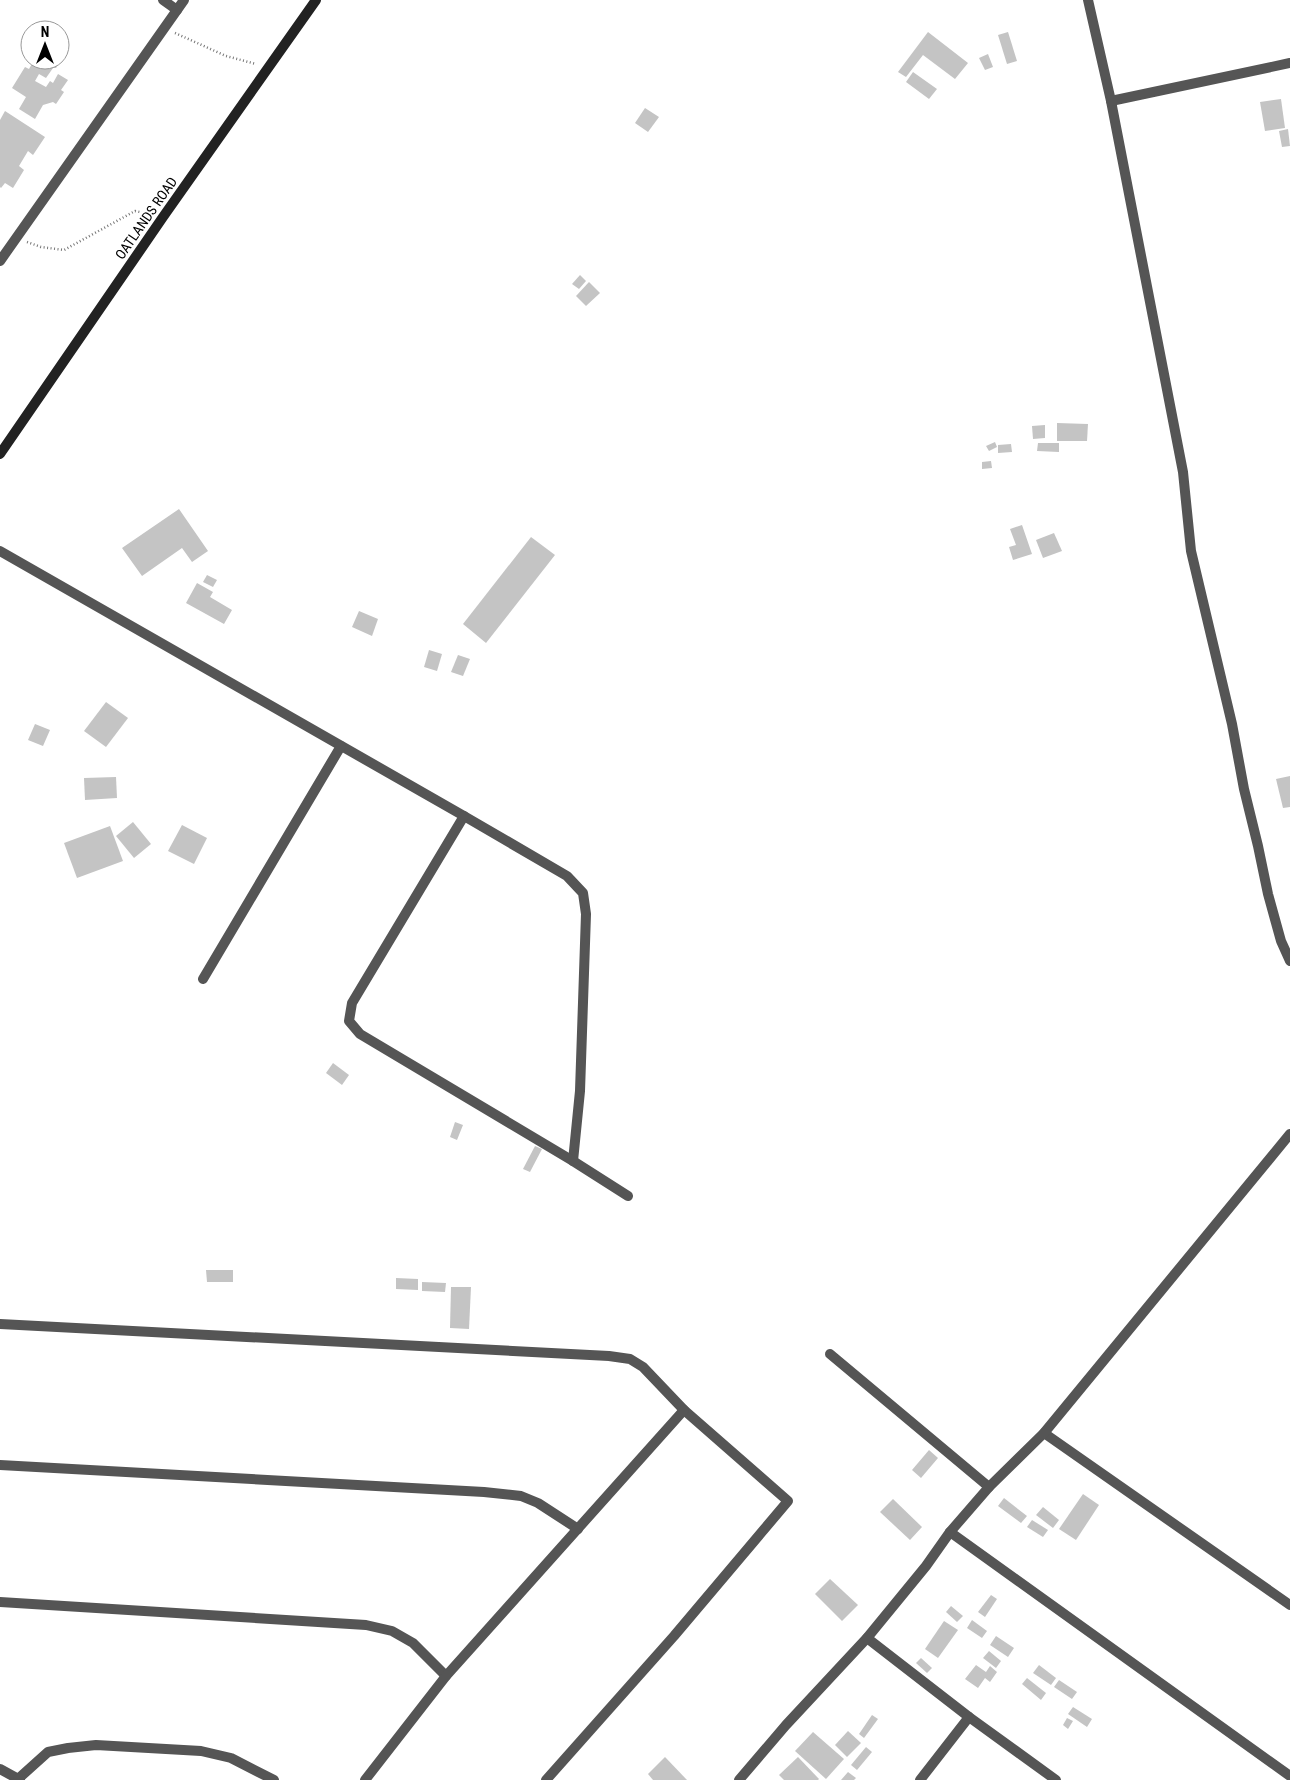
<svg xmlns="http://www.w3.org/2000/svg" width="1290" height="1780" viewBox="0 0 1290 1780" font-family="'Roboto Condensed',sans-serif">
	<rect width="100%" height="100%" fill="#fff"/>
	<g fill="#c4c4c4">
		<path d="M 928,32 L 968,63 L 955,79 L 923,55 L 906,77 L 898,72 Z"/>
		<path d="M 1008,32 L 1017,61 L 1007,64 L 998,35 Z"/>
		<path d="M 60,53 L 64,55 L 56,68 L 53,68 L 46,78 L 39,74 L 35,81 L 46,87 L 50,81 L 53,83 L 58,74 L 68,80 L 61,90 L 64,92 L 56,104 L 53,102 L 43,105 L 35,119 L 19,109 L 26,97 L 12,88 L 25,67 L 29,69 L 34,60 L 60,60 Z"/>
		<path d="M 988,54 L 993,67 L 985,70 L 979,58 Z"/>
		<path d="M 913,72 L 937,89 L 929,99 L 906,82 Z"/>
		<path d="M 1281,99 L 1285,128 L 1265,131 L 1260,102 Z"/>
		<path d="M 645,108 L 659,117 L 648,132 L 635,123 Z"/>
		<path d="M 5,111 L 45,137 L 33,155 L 28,151 L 19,166 L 24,170 L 13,188 L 5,183 L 1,188 L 0,187 L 0,120 Z"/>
		<path d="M 1288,129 L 1290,146 L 1282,147 L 1279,131 Z"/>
		<path d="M 580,275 L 586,281 L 579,289 L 572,284 Z"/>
		<path d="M 589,282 L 600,293 L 586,306 L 576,296 Z"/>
		<path d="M 1057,423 L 1088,424 L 1087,441 L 1057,441 Z"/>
		<path d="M 1045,425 L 1045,438 L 1033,439 L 1032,426 Z"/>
		<path d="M 995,442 L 997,447 L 989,451 L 986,446 Z"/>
		<path d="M 1038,443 L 1059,443 L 1059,452 L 1037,451 Z"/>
		<path d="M 1011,444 L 1012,452 L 998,453 L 998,445 Z"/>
		<path d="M 991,461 L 992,468 L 982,469 L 982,462 Z"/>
		<path d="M 179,509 L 208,551 L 192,562 L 182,548 L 142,576 L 122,548 Z"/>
		<path d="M 1022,525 L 1032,554 L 1013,560 L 1009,547 L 1016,545 L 1010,529 Z"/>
		<path d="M 1054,533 L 1062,551 L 1043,558 L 1036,540 Z"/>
		<path d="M 531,537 L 555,555 L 486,643 L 463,624 Z"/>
		<path d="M 207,575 L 217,580 L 213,587 L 203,582 Z"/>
		<path d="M 197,583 L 213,592 L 210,597 L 232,610 L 224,624 L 186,603 Z"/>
		<path d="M 359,611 L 378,619 L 372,636 L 352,627 Z"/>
		<path d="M 429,650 L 442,654 L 437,671 L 424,667 Z"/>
		<path d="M 458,655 L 470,659 L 463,676 L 451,672 Z"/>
		<path d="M 106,702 L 128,718 L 106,747 L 84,731 Z"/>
		<path d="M 35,724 L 50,730 L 43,746 L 28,740 Z"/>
		<path d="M 1290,776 L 1290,807 L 1283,808 L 1276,779 Z"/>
		<path d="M 116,777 L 117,798 L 85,800 L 84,778 Z"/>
		<path d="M 133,822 L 151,844 L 134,858 L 116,836 Z"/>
		<path d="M 182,825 L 207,838 L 194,864 L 168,851 Z"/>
		<path d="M 110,826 L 123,861 L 77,878 L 64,843 Z"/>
		<path d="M 333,1063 L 349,1075 L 342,1085 L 326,1073 Z"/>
		<path d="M 455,1122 L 463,1125 L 457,1140 L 450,1137 Z"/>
		<path d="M 535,1146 L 542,1149 L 530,1172 L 523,1169 Z"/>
		<path d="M 206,1270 L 233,1270 L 233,1282 L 207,1282 Z"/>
		<path d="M 396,1278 L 418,1279 L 418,1290 L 396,1289 Z"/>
		<path d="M 422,1282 L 446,1283 L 445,1292 L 422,1291 Z"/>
		<path d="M 451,1287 L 471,1287 L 469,1329 L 450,1328 Z"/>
		<path d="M 929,1450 L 938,1458 L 921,1478 L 912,1470 Z"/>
		<path d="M 1083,1494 L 1099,1505 L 1076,1540 L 1059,1529 Z"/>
		<path d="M 1004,1498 L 1027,1516 L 1021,1523 L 998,1506 Z"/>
		<path d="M 893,1499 L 922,1527 L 910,1540 L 880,1512 Z"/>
		<path d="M 1043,1507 L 1059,1520 L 1053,1528 L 1036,1515 Z"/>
		<path d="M 1032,1520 L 1048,1530 L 1043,1537 L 1027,1527 Z"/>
		<path d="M 830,1579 L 858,1605 L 842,1621 L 815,1594 Z"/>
		<path d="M 991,1595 L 997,1599 L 985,1617 L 978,1612 Z"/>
		<path d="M 951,1606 L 963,1616 L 957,1622 L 946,1612 Z"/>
		<path d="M 972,1620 L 987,1631 L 982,1638 L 967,1628 Z"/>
		<path d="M 944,1621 L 958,1630 L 938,1658 L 925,1649 Z"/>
		<path d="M 996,1636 L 1014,1648 L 1008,1657 L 990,1645 Z"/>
		<path d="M 989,1651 L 1001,1661 L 996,1668 L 983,1658 Z"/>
		<path d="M 921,1658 L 932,1668 L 927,1673 L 916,1663 Z"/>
		<path d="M 976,1665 L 986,1672 L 990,1666 L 997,1672 L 990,1682 L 985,1678 L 978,1688 L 965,1679 Z"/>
		<path d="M 1039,1665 L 1056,1678 L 1051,1685 L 1033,1673 Z"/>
		<path d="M 1027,1678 L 1046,1693 L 1041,1700 L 1022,1684 Z"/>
		<path d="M 1059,1680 L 1077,1692 L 1072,1699 L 1054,1687 Z"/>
		<path d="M 1073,1707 L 1092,1719 L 1087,1727 L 1068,1714 Z"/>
		<path d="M 872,1715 L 878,1719 L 864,1738 L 859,1734 Z"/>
		<path d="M 1067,1718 L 1073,1721 L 1068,1729 L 1063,1725 Z"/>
		<path d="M 848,1731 L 861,1743 L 847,1757 L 835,1745 Z"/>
		<path d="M 813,1732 L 844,1759 L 826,1779 L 795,1751 Z"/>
		<path d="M 866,1747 L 872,1752 L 857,1770 L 851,1765 Z"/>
		<path d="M 665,1757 L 687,1780 L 653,1780 L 648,1774 Z"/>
		<path d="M 798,1757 L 819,1779 L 818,1780 L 784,1780 L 779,1775 Z"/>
		<path d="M 848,1772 L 856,1778 L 854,1780 L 841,1780 Z"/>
	</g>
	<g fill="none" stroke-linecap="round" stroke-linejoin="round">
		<g stroke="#777" stroke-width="2.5" stroke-dasharray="1 2.5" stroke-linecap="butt">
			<path d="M 175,33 L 226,56 L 256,64"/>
			<path d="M 27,242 L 41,247 L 64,250 L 135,211 L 150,214"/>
		</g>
		<g stroke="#555" stroke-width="10">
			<path d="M 163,0 L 177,10"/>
			<path d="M 1088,0 L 1111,101 L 1183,472 L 1191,551 L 1232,724 L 1244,789 L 1258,846 L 1268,894 L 1281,941 L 1290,961"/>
			<path d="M 1111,101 L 1290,63"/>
			<path d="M 0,261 L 184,0"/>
			<path d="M 0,551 L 464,816 L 567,876 L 583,893 L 586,914 L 580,1091 L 573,1161"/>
			<path d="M 464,816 L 352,1003 L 349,1021 L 360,1034 L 573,1161 L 628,1196"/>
			<path d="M 203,979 L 341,746"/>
			<path d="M 0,1324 L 609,1356 L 630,1359 L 643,1367 L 684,1410 L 788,1501 L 674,1636 L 546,1780"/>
			<path d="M 830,1354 L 989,1487"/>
			<path d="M 1044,1433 L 1290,1605"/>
			<path d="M 0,1465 L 484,1492 L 521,1496 L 538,1503 L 578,1529"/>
			<path d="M 950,1532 L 1290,1776"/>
			<path d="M 0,1602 L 366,1625 L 392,1631 L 413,1643 L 446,1676"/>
			<path d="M 867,1638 L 969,1717 L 1056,1780"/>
			<path d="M 0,1769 L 20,1780"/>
			<path d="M 18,1779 L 48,1752 L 68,1748 L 96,1745 L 201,1751 L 231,1758 L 274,1780"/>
			<path d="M 365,1780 L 446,1676 L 684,1410"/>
			<path d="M 739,1780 L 786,1725 L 867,1638 L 926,1566 L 950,1532 L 989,1487 L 1044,1433 L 1290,1134"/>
			<path d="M 920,1780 L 969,1717"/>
		</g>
		<path stroke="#222" stroke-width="10" d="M 0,454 L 163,217 L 316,0"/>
	</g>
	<g text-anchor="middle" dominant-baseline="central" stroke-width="5" stroke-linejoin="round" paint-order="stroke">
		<g font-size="14" fill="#000" stroke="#fff">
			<text transform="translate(146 218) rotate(-55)">OATLANDS ROAD</text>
		</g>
	</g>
	<g transform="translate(45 45)"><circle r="24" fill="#ffffff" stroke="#999999"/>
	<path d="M0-4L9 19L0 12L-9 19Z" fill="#000000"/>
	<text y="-8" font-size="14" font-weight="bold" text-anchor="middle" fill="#000000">N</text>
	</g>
</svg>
